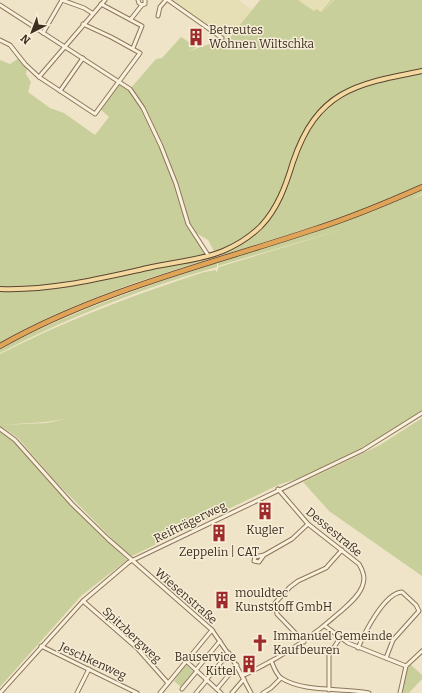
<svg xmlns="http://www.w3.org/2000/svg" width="422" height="693" viewBox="0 0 422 693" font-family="Bitter,serif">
	<rect width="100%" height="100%" fill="#f0e4c8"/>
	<g fill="#e6deb5">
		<path d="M 169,0 L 238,0 L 252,10 L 230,36 L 222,38 Z"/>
		<path d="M 298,0 L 331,0 L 321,12 L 314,11 Z"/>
	</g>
	<g fill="#c9cf9b">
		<path d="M 260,0 L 298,0 L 314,11 L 316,9 L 321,12 L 331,0 L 333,0 L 323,12 L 334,0 L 422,0 L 422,184 C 286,248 131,267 0,343 L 0,291 L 50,288 L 209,257 L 238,246 L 258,231 L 267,221 L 266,219 C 252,235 235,246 215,253 L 208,240 L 194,232 L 204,251 L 203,256 L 50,286 L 0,288 L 0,60 L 10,64 L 19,58 L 27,68 L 26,74 L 31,82 L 28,92 L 50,108 L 64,113 L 95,135 L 109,117 L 100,109 L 119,81 L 130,89 L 156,59 L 162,58 L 181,37 L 197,47 L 189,51 L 230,37 Z"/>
		<path d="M 422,189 L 422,194 L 411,199 L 422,195 L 422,411 L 377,440 L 300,478 L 278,485 L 130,557 L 55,481 L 18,438 L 2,427 L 24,446 L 72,502 L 16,440 L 0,428 L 0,425 L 47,423 L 64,419 L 46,422 L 0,425 L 0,354 C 66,320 134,295 204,272 L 216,270 L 216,273 L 219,267 L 344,229 L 401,204 L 344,229 L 218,266 L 218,263 L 344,222 Z"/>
		<path d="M 217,263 L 217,267 C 142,288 69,317 0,353 L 0,348 L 9,344 C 76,310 145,286 217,263 Z"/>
		<path d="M 422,418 L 422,576 L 329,511 L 303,482 L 380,445 Z"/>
		<path d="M 0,430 L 22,448 L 55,488 L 127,560 L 81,596 L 0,687 Z"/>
		<path d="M 410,664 L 422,675 L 422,679 L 409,693 L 402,693 L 404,677 Z"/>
		<path d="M 186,665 L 194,672 L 181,687 L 174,681 Z"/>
	</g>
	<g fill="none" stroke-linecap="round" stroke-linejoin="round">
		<g stroke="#8d765c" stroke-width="5">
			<g id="minor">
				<path d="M 62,0 L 84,8 L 92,13"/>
				<path d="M 138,0 L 139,3 L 142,5 L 145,4 L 145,0"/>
				<path d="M 168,0 L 222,38"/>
				<path d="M 101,4 L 142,26 L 133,48"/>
				<path d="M 0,5 L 130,89 L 143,108 L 161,146 L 176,184 L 188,224 L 208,255"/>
				<path d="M 158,16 L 160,7 L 166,0"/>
				<path d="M 131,19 L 142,5"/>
				<path d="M 43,33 L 62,0"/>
				<path d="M 0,40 L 10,45 L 25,64 L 39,77 L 95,114 L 140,53 L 111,37 L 83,24"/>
				<path d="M 39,77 L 105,0"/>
				<path d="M 60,91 L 83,58"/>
				<path d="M 0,429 L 15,440 L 72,504 L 108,539 L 212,630 L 236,665 L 251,693"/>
				<path d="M 264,555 L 259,562 L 254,561 L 255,557 L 264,555 L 292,539 L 308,524"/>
				<path d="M 83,601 L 137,648 L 168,683"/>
				<path d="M 325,626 L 348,643 L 406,666"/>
				<path d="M 304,642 L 277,614 L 275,603 L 290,587 L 298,581 L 326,568 L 342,550"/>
				<path d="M 41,646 L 137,693"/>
				<path d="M 358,648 C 364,634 384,593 402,592 L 416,605 L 419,611 L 393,640 L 386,658"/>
				<path d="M 185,660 L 221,693"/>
				<path d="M 272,663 C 274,668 277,675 281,678 C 305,693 340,687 369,693"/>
				<path d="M 196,670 L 220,641"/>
				<path d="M 242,676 C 279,659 310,639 340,612 C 348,605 358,597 362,587 C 366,578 363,571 359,564 L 308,524 L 278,489"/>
				<path d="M 206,680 L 229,653"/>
				<path d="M 182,689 L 197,671"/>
				<path d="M 217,689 L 237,665"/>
				<path d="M 329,690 L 329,655 L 340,638"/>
				<path d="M 0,693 L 83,601 L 129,562 L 363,450 L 422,413"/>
				<path d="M 77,693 L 89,669"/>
				<path d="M 160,693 L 212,630"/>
				<path d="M 196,693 L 207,680"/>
				<path d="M 232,693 L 244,679"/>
				<path d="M 263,693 L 271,688 L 281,678"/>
				<path d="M 400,693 L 406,666 L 422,651"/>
			</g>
		</g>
		<g stroke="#5b4430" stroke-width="6">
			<path id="major" d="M 0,289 C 52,291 102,278 152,267 C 176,262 201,260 223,251 C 237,245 250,237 261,226 C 278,208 286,185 293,162 C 317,91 355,84 422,71"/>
		</g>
		<g stroke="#5b4430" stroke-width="6">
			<path id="highway" d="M 0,346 C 97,291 207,265 312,230 C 350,218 386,203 422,187"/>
		</g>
		<use href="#minor" stroke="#faf1dc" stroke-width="3"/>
		<use href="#major" stroke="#f3d9a0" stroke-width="4"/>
		<use href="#highway" stroke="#e0a458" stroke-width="4.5"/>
	</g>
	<defs>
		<g id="building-bare" transform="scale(1.38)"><path d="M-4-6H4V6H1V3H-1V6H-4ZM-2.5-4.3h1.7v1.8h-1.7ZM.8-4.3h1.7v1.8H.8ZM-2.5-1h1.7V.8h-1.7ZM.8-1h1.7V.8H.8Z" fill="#9e2a2b" stroke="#f7eed8" stroke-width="2.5" paint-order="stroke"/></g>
		<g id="church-bare" transform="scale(1.38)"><path d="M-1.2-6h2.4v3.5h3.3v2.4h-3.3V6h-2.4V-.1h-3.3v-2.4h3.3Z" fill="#9e2a2b" stroke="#f7eed8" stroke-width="2.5" paint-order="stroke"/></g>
	</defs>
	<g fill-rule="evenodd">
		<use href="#building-bare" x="196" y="37"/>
		<use href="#building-bare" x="265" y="511"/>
		<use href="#building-bare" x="219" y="533"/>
		<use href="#building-bare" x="222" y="600"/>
		<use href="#church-bare" x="260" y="643"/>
		<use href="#building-bare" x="249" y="664"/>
	</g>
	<g text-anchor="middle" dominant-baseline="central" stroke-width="3" stroke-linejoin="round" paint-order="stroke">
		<g font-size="12" fill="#3d2e20" stroke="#f7eed8" text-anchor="start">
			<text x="209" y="30">Betreutes<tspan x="209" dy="14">Wohnen Wiltschka</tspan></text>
			<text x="265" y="530" text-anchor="middle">Kugler</text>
			<text x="219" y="552" text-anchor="middle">Zeppelin | CAT</text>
			<text x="235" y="593">mouldtec<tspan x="235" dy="14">Kunststoff GmbH</tspan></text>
			<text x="273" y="636">Immanuel Gemeinde<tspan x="273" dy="14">Kaufbeuren</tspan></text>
			<text x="236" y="657" text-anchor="end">Bauservice<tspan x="236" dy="14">Kittel</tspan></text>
		</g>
		<g font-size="12" fill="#3d2e20" stroke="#f7eed8">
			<text transform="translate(190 522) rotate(-26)">Reifträgerweg</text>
			<text transform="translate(334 532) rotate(40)">Dessestraße</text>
			<text transform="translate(186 596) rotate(41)">Wiesenstraße</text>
			<text transform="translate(132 635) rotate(43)">Spitzbergweg</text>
			<text transform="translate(93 661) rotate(25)">Jeschkenweg</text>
		</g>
	</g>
	<g transform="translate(32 32) rotate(222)" stroke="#f7eed8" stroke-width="3" paint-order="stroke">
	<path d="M0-3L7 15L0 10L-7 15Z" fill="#3d2e20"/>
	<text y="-6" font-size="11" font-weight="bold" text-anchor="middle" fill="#3d2e20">N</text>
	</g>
</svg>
